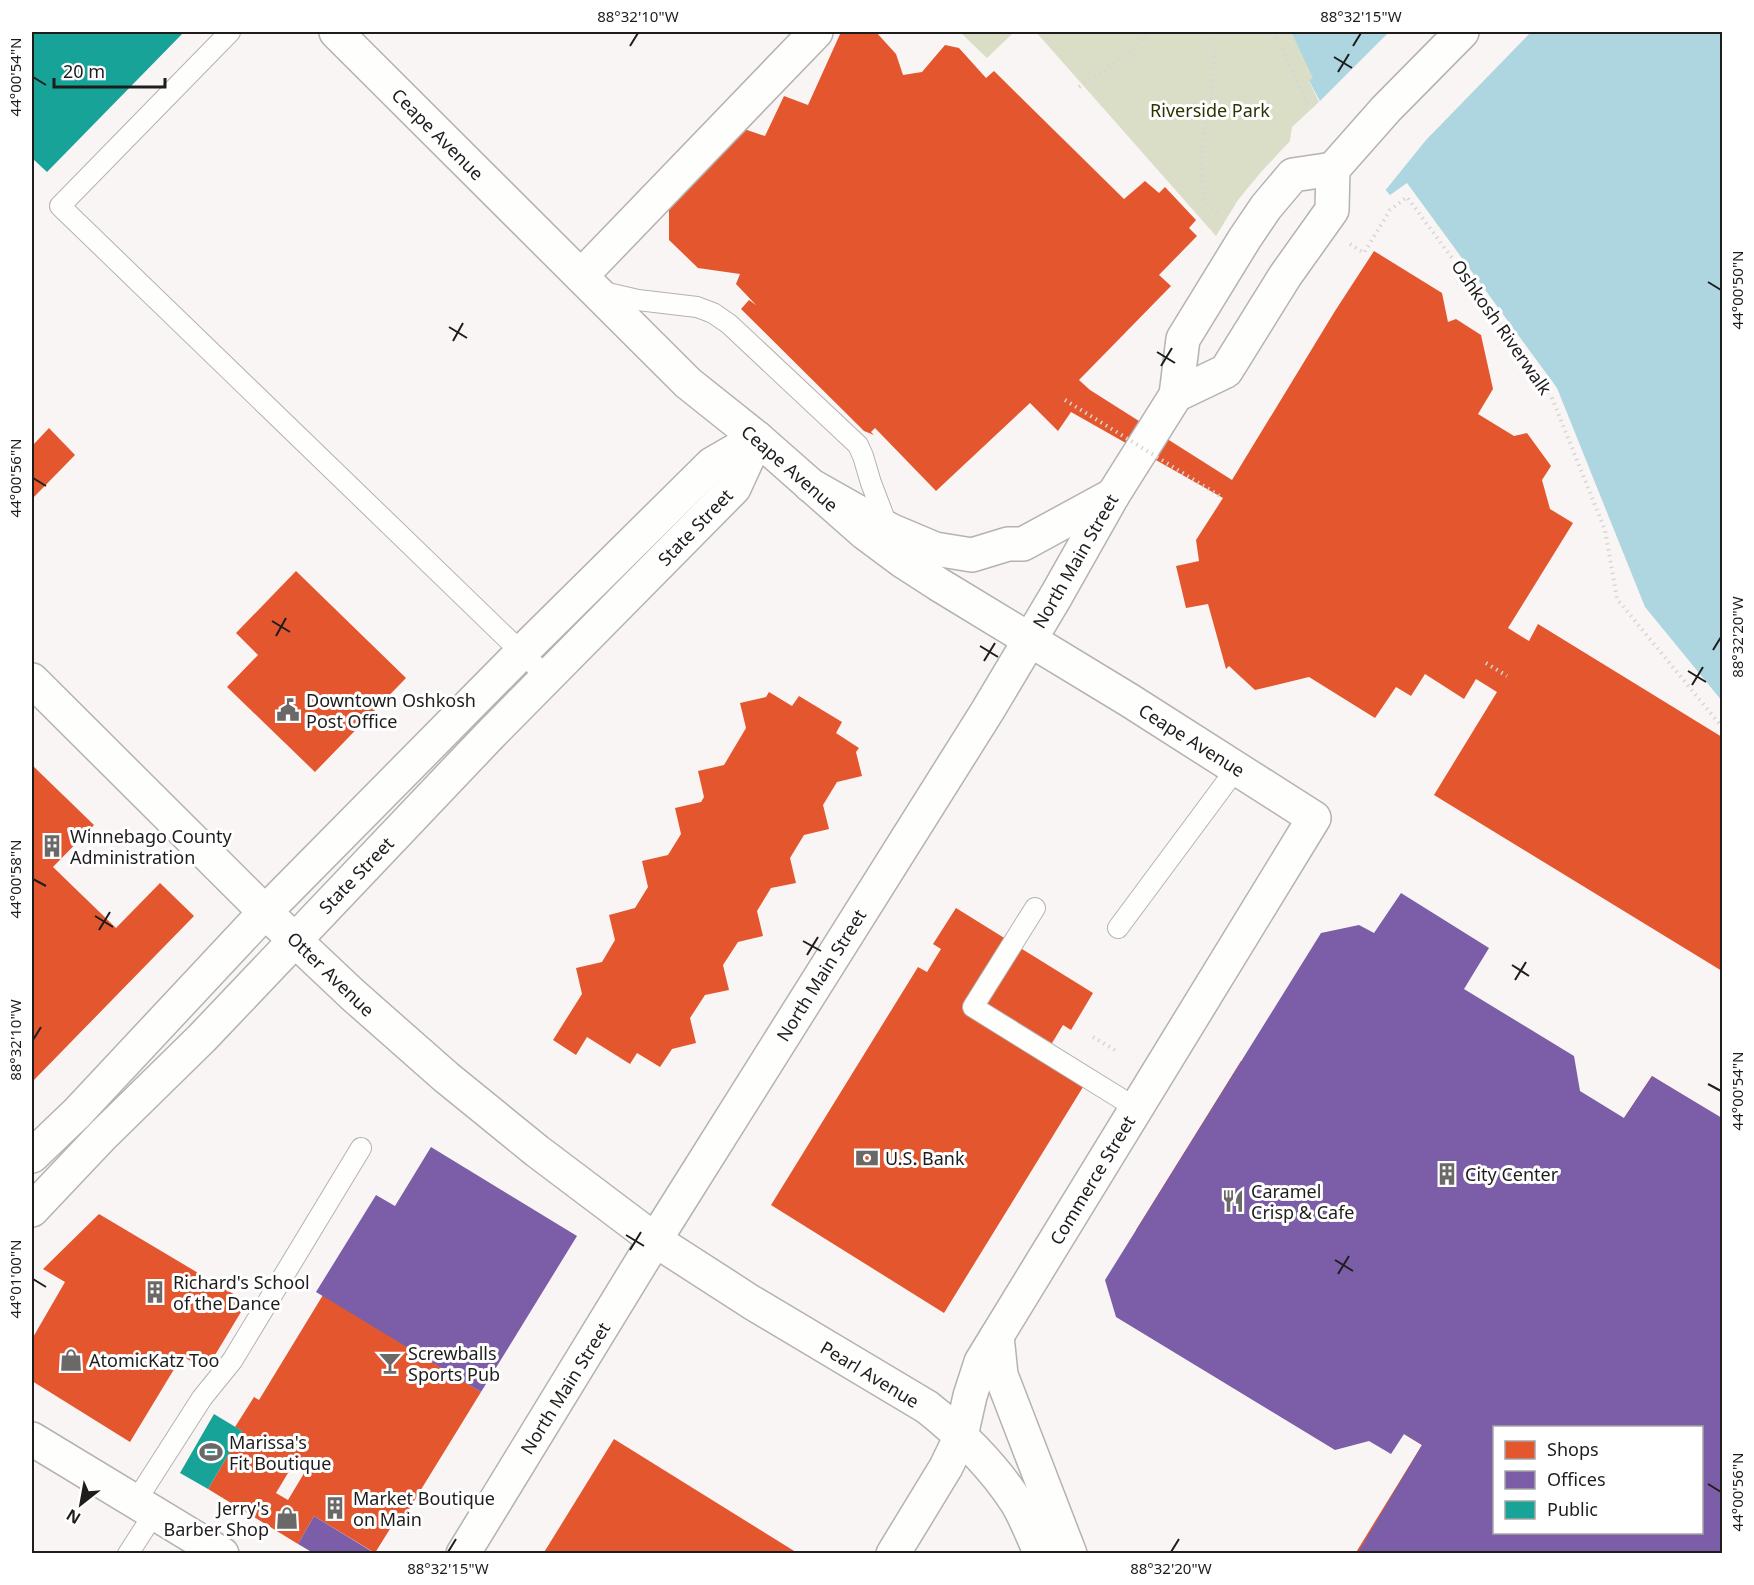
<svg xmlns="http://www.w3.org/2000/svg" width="1754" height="1585" viewBox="0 0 1754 1585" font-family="'Noto Sans',sans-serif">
	<rect width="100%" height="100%" fill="#f9f5f4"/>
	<g fill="#dadec6">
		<path d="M 960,32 L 1014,32 L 987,58 Z"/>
		<path d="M 1036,32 L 1291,32 L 1314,78 L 1309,81 L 1319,102 L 1292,127 L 1290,141 L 1261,172 L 1238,200 L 1216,236 Z"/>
	</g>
	<path fill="#add6e0" d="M 1291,32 L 1722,32 L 1722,701 L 1645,607 L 1557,388 L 1407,183 L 1390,195 C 1357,157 1331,126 1309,80 L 1313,78 Z"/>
	<path fill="#f9f5f4" d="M 1389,32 L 1531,32 L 1426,140 L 1384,192 L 1346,149 L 1317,104 Z"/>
	<g fill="#e4572e" fill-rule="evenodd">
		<path d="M 841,32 L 876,32 L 896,54 L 903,75 L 922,72 L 945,45 L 959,48 L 986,78 L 994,71 L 1124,199 L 1145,181 L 1159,193 L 1165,187 L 1196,220 L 1189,228 L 1197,236 L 1159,275 L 1171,286 L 1079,380 L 1090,390 L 1232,480 L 1335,311 L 1374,251 L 1442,293 L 1448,322 L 1456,319 L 1481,335 L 1493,389 L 1478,414 L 1514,436 L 1527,433 L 1551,466 L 1542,480 L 1550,509 L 1573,523 L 1508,628 L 1529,641 L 1538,624 L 1722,737 L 1722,971 L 1434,795 L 1497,692 L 1476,679 L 1464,699 L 1425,674 L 1411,696 L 1396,687 L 1375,718 L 1309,677 L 1255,690 L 1229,666 L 1226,669 L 1208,604 L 1186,608 L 1176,566 L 1199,561 L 1196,540 L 1223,498 L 1071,412 L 1058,431 L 1030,403 L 936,491 L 875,428 L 871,432 L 874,435 L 864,431 L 741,309 L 749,300 L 756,305 L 736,284 L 740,274 L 698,268 L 669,240 L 669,206 L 744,129 L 765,136 L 784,96 L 808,105 Z"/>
		<path d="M 49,428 L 75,455 L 32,499 L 32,446 Z"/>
		<path d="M 296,571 L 406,678 L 315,772 L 227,687 L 258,655 L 236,633 Z"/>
		<path d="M 769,692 L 792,706 L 799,696 L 842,722 L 836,733 L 859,748 L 856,752 L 862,776 L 837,782 L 823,805 L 829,829 L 804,835 L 790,858 L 796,883 L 771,888 L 757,911 L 763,936 L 738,942 L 723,965 L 729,990 L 705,995 L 690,1018 L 696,1043 L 672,1049 L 660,1067 L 637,1053 L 630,1064 L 587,1037 L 576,1055 L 553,1040 L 582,994 L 576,968 L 602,962 L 615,940 L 609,915 L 635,908 L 648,887 L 642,861 L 668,855 L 681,834 L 675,808 L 701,802 L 704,797 L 698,771 L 724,765 L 746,728 L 740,703 L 766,697 Z"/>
		<path d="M 32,765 L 94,825 L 53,867 L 116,928 L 160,883 L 194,916 L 32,1082 Z"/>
		<path d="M 956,908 L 1093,993 L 1071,1030 L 1063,1025 L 1049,1048 L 1091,1074 L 944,1313 L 771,1205 L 918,967 L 927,972 L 941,949 L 933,944 Z"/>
		<path d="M 1241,1061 L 1357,1129 L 1330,1171 L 1250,1302 L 1136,1230 Z"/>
		<path d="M 1652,1076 L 1722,1119 L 1722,1359 L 1588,1277 L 1564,1318 L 1559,1315 L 1542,1344 L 1679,1428 L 1494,1428 L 1494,1532 L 1702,1532 L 1702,1441 L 1722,1454 L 1722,1554 L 1355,1554 L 1422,1445 L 1404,1434 L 1581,1139 L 1606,1154 L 1624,1118 Z"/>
		<path d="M 99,1214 L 247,1302 L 206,1370 L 182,1356 L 130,1442 L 32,1381 L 32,1339 L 65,1282 L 43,1269 Z"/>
		<path d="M 323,1295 L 481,1392 L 398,1527 L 393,1524 L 375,1553 L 314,1516 L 298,1544 L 208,1489 L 242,1431 L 235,1427 L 254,1397 L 259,1400 ZM 294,1463 L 306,1470 L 288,1500 L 276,1493 Z"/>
		<path d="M 614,1439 L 799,1554 L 543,1554 Z"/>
	</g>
	<g fill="#7b5ea7" fill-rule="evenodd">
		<path d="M 1401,893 L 1489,948 L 1464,989 L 1574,1056 L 1580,1091 L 1624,1118 L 1652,1076 L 1722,1118 L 1722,1554 L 1357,1554 L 1422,1445 L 1404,1434 L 1391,1454 L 1369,1441 L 1335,1450 L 1116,1317 L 1105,1280 L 1321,933 L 1359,925 L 1374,933 ZM 1494,1428 L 1702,1428 L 1702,1532 L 1494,1532 Z"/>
		<path d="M 431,1147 L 577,1236 L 481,1392 L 316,1292 L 376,1195 L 395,1206 Z"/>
		<path d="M 314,1516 L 376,1554 L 315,1554 L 298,1544 Z"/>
	</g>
	<g fill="#17a398">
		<path d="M 32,32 L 184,32 L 47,172 L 32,158 Z"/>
		<path d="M 214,1414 L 242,1431 L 208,1489 L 180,1473 Z"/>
	</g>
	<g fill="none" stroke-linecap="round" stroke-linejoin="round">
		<g stroke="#b5b2b1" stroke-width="22">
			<g id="service">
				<path d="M 230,32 L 60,206 L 547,677"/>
				<path d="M 599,291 L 638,300 L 697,307 L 713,313 L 729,324 L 858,445 L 863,456 L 871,483 L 889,530"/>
				<path d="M 1035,908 L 973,1007 L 1136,1108"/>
				<path d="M 1118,928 L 1236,769"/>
				<path d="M 136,1501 L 202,1398 L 232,1361 L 361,1148"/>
				<path d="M 128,1554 L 155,1512"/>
			</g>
		</g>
		<g stroke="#b5b2b1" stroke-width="36">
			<g id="minor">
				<path d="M 581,276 L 816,32"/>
				<path d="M 32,1156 L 77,1113 L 265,912 L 522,652 L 712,464 L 757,438"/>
				<path d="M 32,1210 L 102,1136 L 202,1038 L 489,736 L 734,488 L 757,438"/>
				<path d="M 32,1439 L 222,1554"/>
				<path d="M 893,1554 L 946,1467 L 961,1436"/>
			</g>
		</g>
		<g stroke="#b5b2b1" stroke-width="36">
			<g id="tertiary">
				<path d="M 336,32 L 688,383 L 757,438 L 865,533 L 904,562 L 938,584 L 1129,700 L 1314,818 L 981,1362 L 970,1396 L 961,1436"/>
				<path d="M 32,680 L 265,912 L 353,995 L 446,1077 L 537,1151 L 655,1240 L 751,1302 L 927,1407 C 959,1432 995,1468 1017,1503 C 1026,1518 1033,1537 1041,1554"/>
				<path d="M 997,1336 L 1001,1375 L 1070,1554"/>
			</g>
		</g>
		<g stroke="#b5b2b1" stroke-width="36">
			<g id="primary">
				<path d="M 1333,169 L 1386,109 L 1462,32"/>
				<path d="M 1176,395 L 1226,371 L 1285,276 L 1332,210 L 1333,169"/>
				<path d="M 810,485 L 890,530 L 935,549 L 972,555 L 1008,544 L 1023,544 L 1113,495"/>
				<path d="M 463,1554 L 655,1240 L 988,710 L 1056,596 L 1113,495 L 1176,395 L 1183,339 L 1245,238 L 1266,207 L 1293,175 L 1333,169"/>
			</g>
		</g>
		<g stroke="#d7d6d5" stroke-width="4" stroke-dasharray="1.5 4.5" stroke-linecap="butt">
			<path d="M 1216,32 L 1211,104 L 1204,136 L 1201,166 L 1204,200 L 1219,215"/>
			<path d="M 1274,32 L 1308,104"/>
			<path d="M 1079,87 C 1105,70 1129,56 1148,32"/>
			<path d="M 1350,244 L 1364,253 L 1390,210 L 1407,197 L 1548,388 L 1605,530 L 1617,599 L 1722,727"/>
			<path d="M 1486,663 L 1507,676"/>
			<path d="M 1093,1037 L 1118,1052"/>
		</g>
		<use href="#service" stroke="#fefefd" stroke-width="20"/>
		<use href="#minor" stroke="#fefefd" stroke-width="33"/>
		<use href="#tertiary" stroke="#fefefd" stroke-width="33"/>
		<use href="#primary" stroke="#fefefd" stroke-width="33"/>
		<path stroke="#d7d6d5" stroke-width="4" stroke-dasharray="1.5 4.5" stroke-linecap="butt" d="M 1065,400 L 1223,498"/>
	</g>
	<path fill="none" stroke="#1f1d1c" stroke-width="2" d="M 630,46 L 638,33M 1353,46 L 1361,33M 1334,57 L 1352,68M 1338,72 L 1349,54M 33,77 L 46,85M 1708,282 L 1721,290M 449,327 L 467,338M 453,341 L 463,323M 1157,352 L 1175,363M 1161,366 L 1172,348M 33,478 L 46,486M 272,621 L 290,632M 276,636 L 286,618M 980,646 L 998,657M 1713,650 L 1721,637M 984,661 L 995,643M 1688,671 L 1706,682M 1692,685 L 1703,667M 33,879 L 46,886M 95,916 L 113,927M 99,930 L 110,912M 803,941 L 821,951M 807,955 L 818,937M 1512,965 L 1529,976M 1515,980 L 1526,962M 33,1040 L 41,1027M 1708,1084 L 1721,1091M 626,1235 L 644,1246M 630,1250 L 641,1232M 1335,1260 L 1353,1271M 1338,1274 L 1349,1256M 33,1279 L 46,1287M 1708,1484 L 1721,1492M 448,1552 L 456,1539M 1171,1552 L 1179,1539"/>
	<defs>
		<g id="civic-bare" transform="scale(1.8)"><path d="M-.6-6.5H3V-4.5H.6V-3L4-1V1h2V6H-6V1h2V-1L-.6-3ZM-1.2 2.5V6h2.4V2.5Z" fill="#6b6968" stroke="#fff" stroke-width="2.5" paint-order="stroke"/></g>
		<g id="building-bare" transform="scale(1.8)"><path d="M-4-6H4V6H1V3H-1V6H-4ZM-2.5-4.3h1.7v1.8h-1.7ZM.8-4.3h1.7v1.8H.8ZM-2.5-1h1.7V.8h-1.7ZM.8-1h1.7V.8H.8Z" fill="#6b6968" stroke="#fff" stroke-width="2.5" paint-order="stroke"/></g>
		<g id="bank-bare" transform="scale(1.8)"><path d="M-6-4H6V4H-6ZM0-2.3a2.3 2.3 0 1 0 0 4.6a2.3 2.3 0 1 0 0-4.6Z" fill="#6b6968" stroke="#fff" stroke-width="2.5" paint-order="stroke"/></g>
		<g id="restaurant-bare" transform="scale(1.8)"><path d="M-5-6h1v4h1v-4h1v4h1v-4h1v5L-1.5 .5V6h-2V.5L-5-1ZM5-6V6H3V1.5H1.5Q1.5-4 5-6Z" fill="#6b6968" stroke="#fff" stroke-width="2.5" paint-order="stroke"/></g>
		<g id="shop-bare" transform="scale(1.8)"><path d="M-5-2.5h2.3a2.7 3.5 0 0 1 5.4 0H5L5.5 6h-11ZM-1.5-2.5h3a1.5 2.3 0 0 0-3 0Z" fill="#6b6968" stroke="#fff" stroke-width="2.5" paint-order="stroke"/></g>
		<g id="bar-bare" transform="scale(1.8)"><path d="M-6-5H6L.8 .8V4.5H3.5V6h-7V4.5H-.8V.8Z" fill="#6b6968" stroke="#fff" stroke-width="2.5" paint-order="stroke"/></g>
		<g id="stadium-bare" transform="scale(1.8)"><path d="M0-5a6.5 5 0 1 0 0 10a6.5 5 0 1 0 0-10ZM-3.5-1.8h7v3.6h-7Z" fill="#6b6968" stroke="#fff" stroke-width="2.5" paint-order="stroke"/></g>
	</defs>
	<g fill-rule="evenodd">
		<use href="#civic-bare" x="288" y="710"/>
		<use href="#building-bare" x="52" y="846"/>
		<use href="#bank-bare" x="867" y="1158"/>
		<use href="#building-bare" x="1447" y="1174"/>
		<use href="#restaurant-bare" x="1233" y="1201"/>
		<use href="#building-bare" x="155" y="1292"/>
		<use href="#shop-bare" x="71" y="1360"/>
		<use href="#bar-bare" x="390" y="1363"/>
		<use href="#stadium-bare" x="211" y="1452"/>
		<use href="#building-bare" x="335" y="1508"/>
		<use href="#shop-bare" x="287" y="1518"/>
	</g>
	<g text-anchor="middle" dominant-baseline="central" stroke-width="6" stroke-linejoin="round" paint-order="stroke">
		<g font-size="18" fill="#2a3400" stroke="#fff">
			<text x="1210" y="110">Riverside Park</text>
		</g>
		<g font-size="18" fill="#1f1d1c" stroke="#fff">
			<text transform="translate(438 134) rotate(45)">Ceape Avenue</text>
			<text transform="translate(1502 327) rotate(55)">Oshkosh Riverwalk</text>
			<text transform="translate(790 468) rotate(41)">Ceape Avenue</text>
			<text transform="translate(695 527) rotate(-46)">State Street</text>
			<text transform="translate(1075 561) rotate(-60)">North Main Street</text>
			<text transform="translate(1192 740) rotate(32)">Ceape Avenue</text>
			<text transform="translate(356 875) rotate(-46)">State Street</text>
			<text transform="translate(331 974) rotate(44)">Otter Avenue</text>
			<text transform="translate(821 975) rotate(-58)">North Main Street</text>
			<text transform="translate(1092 1180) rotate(-59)">Commerce Street</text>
			<text transform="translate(870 1374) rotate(31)">Pearl Avenue</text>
			<text transform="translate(565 1388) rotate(-58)">North Main Street</text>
		</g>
		<g font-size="18" fill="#1f1d1c" stroke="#fff" text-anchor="start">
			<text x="306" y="700">Downtown Oshkosh<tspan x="306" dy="21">Post Office</tspan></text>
			<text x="70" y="836">Winnebago County<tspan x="70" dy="21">Administration</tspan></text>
			<text x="885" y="1158">U.S. Bank</text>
			<text x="1465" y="1174">City Center</text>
			<text x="1251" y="1191">Caramel<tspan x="1251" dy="21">Crisp &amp; Cafe</tspan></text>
			<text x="173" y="1282">Richard's School<tspan x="173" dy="21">of the Dance</tspan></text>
			<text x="408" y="1353">Screwballs<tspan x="408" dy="21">Sports Pub</tspan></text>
			<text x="89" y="1360">AtomicKatz Too</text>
			<text x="229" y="1442">Marissa's<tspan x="229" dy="21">Fit Boutique</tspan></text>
			<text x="353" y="1498">Market Boutique<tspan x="353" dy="21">on Main</tspan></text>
			<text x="269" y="1508" text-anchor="end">Jerry's<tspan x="269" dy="21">Barber Shop</tspan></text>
		</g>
	</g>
	<rect width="1754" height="1585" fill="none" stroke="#ffffff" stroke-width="66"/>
	<rect x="1493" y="1426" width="210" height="108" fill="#ffffff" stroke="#a5a5a4" stroke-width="1.5"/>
	<rect x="1505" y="1441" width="30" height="18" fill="#e4572e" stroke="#a5a5a4" stroke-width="1.5"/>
	<text x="1547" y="1456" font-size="18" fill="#1f1d1c">Shops</text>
	<rect x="1505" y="1471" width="30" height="18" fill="#7b5ea7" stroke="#a5a5a4" stroke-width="1.5"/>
	<text x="1547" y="1486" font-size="18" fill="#1f1d1c">Offices</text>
	<rect x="1505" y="1501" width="30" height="18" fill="#17a398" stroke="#a5a5a4" stroke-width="1.5"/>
	<text x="1547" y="1516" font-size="18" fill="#1f1d1c">Public</text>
	<g transform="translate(81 1504) rotate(211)" stroke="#ffffff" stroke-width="4.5" paint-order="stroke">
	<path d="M0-4.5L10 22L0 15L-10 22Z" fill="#1f1d1c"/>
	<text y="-9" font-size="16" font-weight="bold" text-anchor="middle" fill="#1f1d1c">N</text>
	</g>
	<path d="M54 78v9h111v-9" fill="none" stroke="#1f1d1c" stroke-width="3"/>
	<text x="63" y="78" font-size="18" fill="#1f1d1c" stroke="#ffffff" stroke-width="4.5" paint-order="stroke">20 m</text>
	<rect x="33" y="33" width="1688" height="1519" fill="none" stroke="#1f1d1c" stroke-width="2"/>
	<g font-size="15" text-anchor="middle" fill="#1f1d1c">
		<text x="638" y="22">88°32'10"W</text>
		<text x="1361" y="22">88°32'15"W</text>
		<text transform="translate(16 77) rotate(-90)" y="5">44°00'54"N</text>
		<text transform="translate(1738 290) rotate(-90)" y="5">44°00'50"N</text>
		<text transform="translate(16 478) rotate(-90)" y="5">44°00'56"N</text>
		<text transform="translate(1738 637) rotate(-90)" y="5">88°32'20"W</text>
		<text transform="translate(16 879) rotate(-90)" y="5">44°00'58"N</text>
		<text transform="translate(16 1040) rotate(-90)" y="5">88°32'10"W</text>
		<text transform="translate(1738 1091) rotate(-90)" y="5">44°00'54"N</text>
		<text transform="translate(16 1279) rotate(-90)" y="5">44°01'00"N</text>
		<text transform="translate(1738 1492) rotate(-90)" y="5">44°00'56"N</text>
		<text x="448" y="1574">88°32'15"W</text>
		<text x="1171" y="1574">88°32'20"W</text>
	</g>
</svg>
